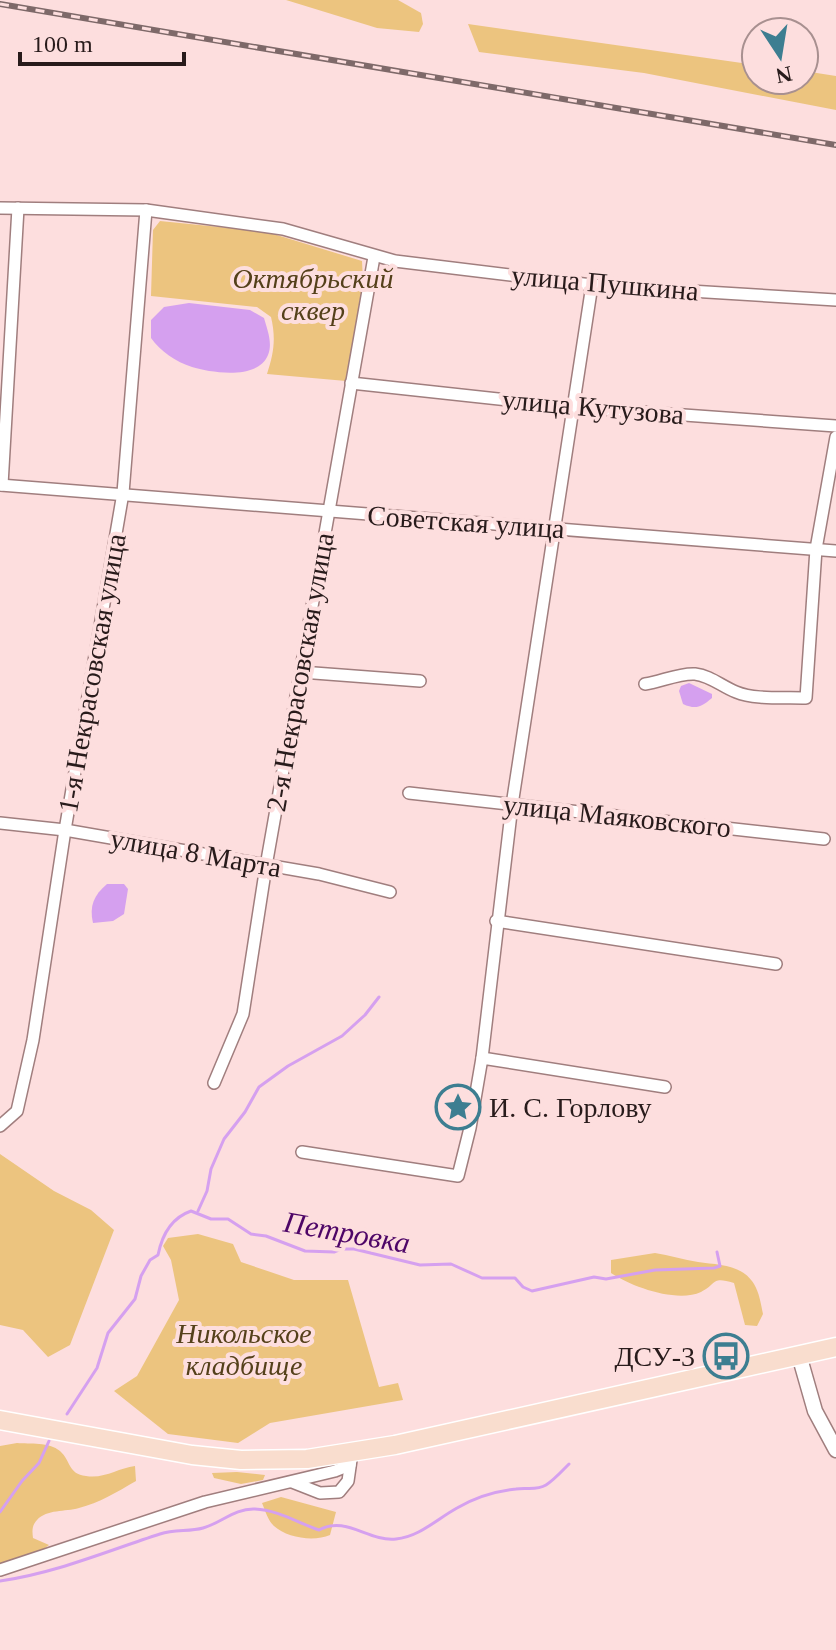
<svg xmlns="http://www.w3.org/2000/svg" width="836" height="1650" viewBox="0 0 836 1650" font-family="Georgia,serif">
	<rect width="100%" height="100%" fill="#fddede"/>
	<g fill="#ecc47f">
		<path d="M 286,0 L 398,0 L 421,13 L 423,24 L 419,32 L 377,28 Z"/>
		<path d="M 468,24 L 756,65 L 756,80 L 804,80 L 804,71 L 836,76 L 836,110 L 644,73 L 479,52 Z"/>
		<path d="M 160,221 L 267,232 L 362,261 L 363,281 L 346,381 L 267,374 C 274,353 276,338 271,317 L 257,307 L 151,296 L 153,230 Z"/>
		<path d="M 0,1154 L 54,1191 L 91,1210 L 114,1230 L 70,1345 L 48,1357 L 23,1330 L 0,1325 Z"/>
		<path d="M 198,1234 L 233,1244 L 241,1262 L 294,1280 L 348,1280 L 379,1387 L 398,1383 L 403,1400 L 270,1423 L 238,1443 L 168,1434 L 114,1391 L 137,1376 L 179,1300 L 171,1260 L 163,1246 L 168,1238 Z"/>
		<path d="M 655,1253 C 669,1255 684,1260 698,1262 C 718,1265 742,1264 754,1284 C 759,1292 761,1304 763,1314 L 757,1326 L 745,1325 L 734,1283 C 711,1276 717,1284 701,1292 C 677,1303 632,1287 611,1273 L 611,1260 Z"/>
		<path d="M 17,1443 C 30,1444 49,1442 60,1451 C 71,1461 68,1474 86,1476 C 105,1479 118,1468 135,1466 L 136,1481 C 117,1492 99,1503 79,1508 C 65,1512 47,1509 37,1520 C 32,1525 32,1531 33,1538 L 49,1545 L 41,1551 L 0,1565 L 0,1446 Z"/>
		<path d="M 237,1472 L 265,1475 L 263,1480 L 241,1484 L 214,1478 L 212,1473 Z"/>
		<path d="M 281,1497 L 336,1512 L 330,1535 C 314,1542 287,1538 274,1526 C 268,1521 265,1510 262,1503 Z"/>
	</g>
	<g fill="#d5a0ef">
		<path d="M 189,303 L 250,310 L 264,318 C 267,329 273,343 268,355 C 258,380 212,373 192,367 C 176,362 160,351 151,338 L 151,320 L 164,307 Z"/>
		<path d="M 689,683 L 712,694 L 712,698 C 701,707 696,710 683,704 L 679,691 L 681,686 Z"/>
		<path d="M 107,884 L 124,884 L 128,889 L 124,914 L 113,921 L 93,923 C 89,906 94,895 107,884 Z"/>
	</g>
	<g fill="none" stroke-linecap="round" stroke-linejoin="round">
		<g stroke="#d5a0ef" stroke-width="3">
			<path d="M 198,1211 L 207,1191 L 211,1169 L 224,1139 L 245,1112 L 259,1087 L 288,1066 L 342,1036 L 365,1015 L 379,997"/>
			<path d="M 67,1414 L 97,1368 L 108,1333 L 135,1299 L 141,1276 L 150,1260 L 158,1255 C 162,1235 171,1218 191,1211 L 211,1219 L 228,1219 L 251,1234 L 266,1236 L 305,1251 L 334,1252 L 341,1249 L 354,1249 L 420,1265 L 451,1264 L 482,1278 L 515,1278 L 523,1287 L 532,1291 L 594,1277 L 606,1279 L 655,1270 L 714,1268 L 720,1266 L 717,1252"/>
			<path d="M 0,1512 L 22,1481 L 39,1463 L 49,1441"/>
			<path d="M 0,1581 C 56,1573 107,1551 160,1534 C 175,1529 189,1532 203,1528 C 221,1523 235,1508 255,1509 C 278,1510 298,1523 319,1530 C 346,1515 368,1542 396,1539 C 419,1537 437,1519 457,1508 C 474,1498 496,1491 516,1489 C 526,1487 536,1491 546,1485 C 554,1480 562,1471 569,1464"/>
		</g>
		<g stroke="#a07e7e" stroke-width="14">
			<g id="minor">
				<path d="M 0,208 L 146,210 L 283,229 L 395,261 L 592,285 L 836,300"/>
				<path d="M 351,383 L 573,407 L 836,426"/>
				<path d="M 0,485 L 836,551"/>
				<path d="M 2,485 L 18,208"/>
				<path d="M 301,672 L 420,681"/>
				<path d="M 645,684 C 661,682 678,673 695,674 C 711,676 721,686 736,692 C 755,700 784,697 806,698 L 816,549 L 836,437"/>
				<path d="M 409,793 L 824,839"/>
				<path d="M 0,823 L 65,830 L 319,874 L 390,892"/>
				<path d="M 496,921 L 776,964"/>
				<path d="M 482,1058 L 512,805 L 592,285"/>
				<path d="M 214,1083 L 243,1014 L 266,866 L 374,257"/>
				<path d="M 0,1126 L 17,1111 L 33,1040 L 65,830 L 123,493 L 146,210"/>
				<path d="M 302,1152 L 458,1176 L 470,1128 L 482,1058 L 665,1087"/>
				<path d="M 292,1482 L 320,1493 L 339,1492 L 348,1481 L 351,1460"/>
				<path d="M 0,1570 L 205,1502 L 335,1471 L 350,1465"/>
			</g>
		</g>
		<g stroke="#a07e7e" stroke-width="17">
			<path id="tertiary" d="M 799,1355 L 815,1411 L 836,1450"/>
		</g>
		<g stroke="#fff" stroke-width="21">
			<path id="primary" d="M 0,1420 L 192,1455 L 241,1460 L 307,1459 L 395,1445 L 836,1347"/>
		</g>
		<use href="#minor" stroke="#fff" stroke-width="11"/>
		<use href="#tertiary" stroke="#fff" stroke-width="14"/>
		<use href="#primary" stroke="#f9ddce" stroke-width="18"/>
		<g stroke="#7e6969" stroke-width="6">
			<path id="rail" d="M 0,4 L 836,145"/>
		</g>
		<use href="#rail" stroke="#fddede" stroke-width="3" stroke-dasharray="9" stroke-linecap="butt"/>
	</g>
	<defs>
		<g id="sight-ring" transform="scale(2.3)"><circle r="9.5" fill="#fddede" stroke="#3d7e91" stroke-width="1.5"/><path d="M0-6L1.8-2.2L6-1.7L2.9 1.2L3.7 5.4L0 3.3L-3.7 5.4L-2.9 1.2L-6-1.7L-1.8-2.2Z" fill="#3d7e91"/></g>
		<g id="bus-ring" transform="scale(2.3)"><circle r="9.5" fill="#fddede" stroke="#3d7e91" stroke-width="1.5"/><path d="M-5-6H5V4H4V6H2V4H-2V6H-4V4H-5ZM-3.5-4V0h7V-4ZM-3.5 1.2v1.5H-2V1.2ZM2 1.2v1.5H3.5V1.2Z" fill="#3d7e91"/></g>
	</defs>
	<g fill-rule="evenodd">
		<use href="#sight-ring" x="458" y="1107"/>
		<use href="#bus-ring" x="726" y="1356"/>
	</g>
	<g text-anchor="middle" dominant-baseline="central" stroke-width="8" stroke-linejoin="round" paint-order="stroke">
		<g font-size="28" font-style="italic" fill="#54401a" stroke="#fddede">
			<text x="313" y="278">Октябрьский<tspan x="313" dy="32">сквер</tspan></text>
			<text x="244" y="1333">Никольское<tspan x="244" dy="32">кладбище</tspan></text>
		</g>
		<g font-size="28" fill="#281b1b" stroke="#fddede">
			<text transform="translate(605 283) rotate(5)">улица Пушкина</text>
			<text transform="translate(593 407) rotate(5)">улица Кутузова</text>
			<text transform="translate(466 522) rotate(4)">Советская улица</text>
			<text transform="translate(300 672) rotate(-80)">2-я Некрасовская улица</text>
			<text transform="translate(92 673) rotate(-80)">1-я Некрасовская улица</text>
			<text transform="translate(617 816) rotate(6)">улица Маяковского</text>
			<text transform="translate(196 853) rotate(10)">улица 8 Марта</text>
		</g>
		<g font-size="28" fill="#281b1b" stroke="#fddede" text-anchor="start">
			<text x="489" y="1107">И. С. Горлову</text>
			<text x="695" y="1356" text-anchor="end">ДСУ-3</text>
		</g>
		<g font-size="30" font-style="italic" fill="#4e0667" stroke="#fddede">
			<text transform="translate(347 1232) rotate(10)">Петровка</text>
		</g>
	</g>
	<g transform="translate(780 56) rotate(168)"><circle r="38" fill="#fddede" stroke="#a89090" stroke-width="2"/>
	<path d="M0-6L14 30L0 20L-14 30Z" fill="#3d7e91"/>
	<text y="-12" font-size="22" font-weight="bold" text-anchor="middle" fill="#281b1b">N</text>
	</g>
	<path d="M20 52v12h164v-12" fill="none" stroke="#281b1b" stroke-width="4"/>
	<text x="32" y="52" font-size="24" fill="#281b1b" stroke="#fddede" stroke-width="6" paint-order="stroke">100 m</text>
</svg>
